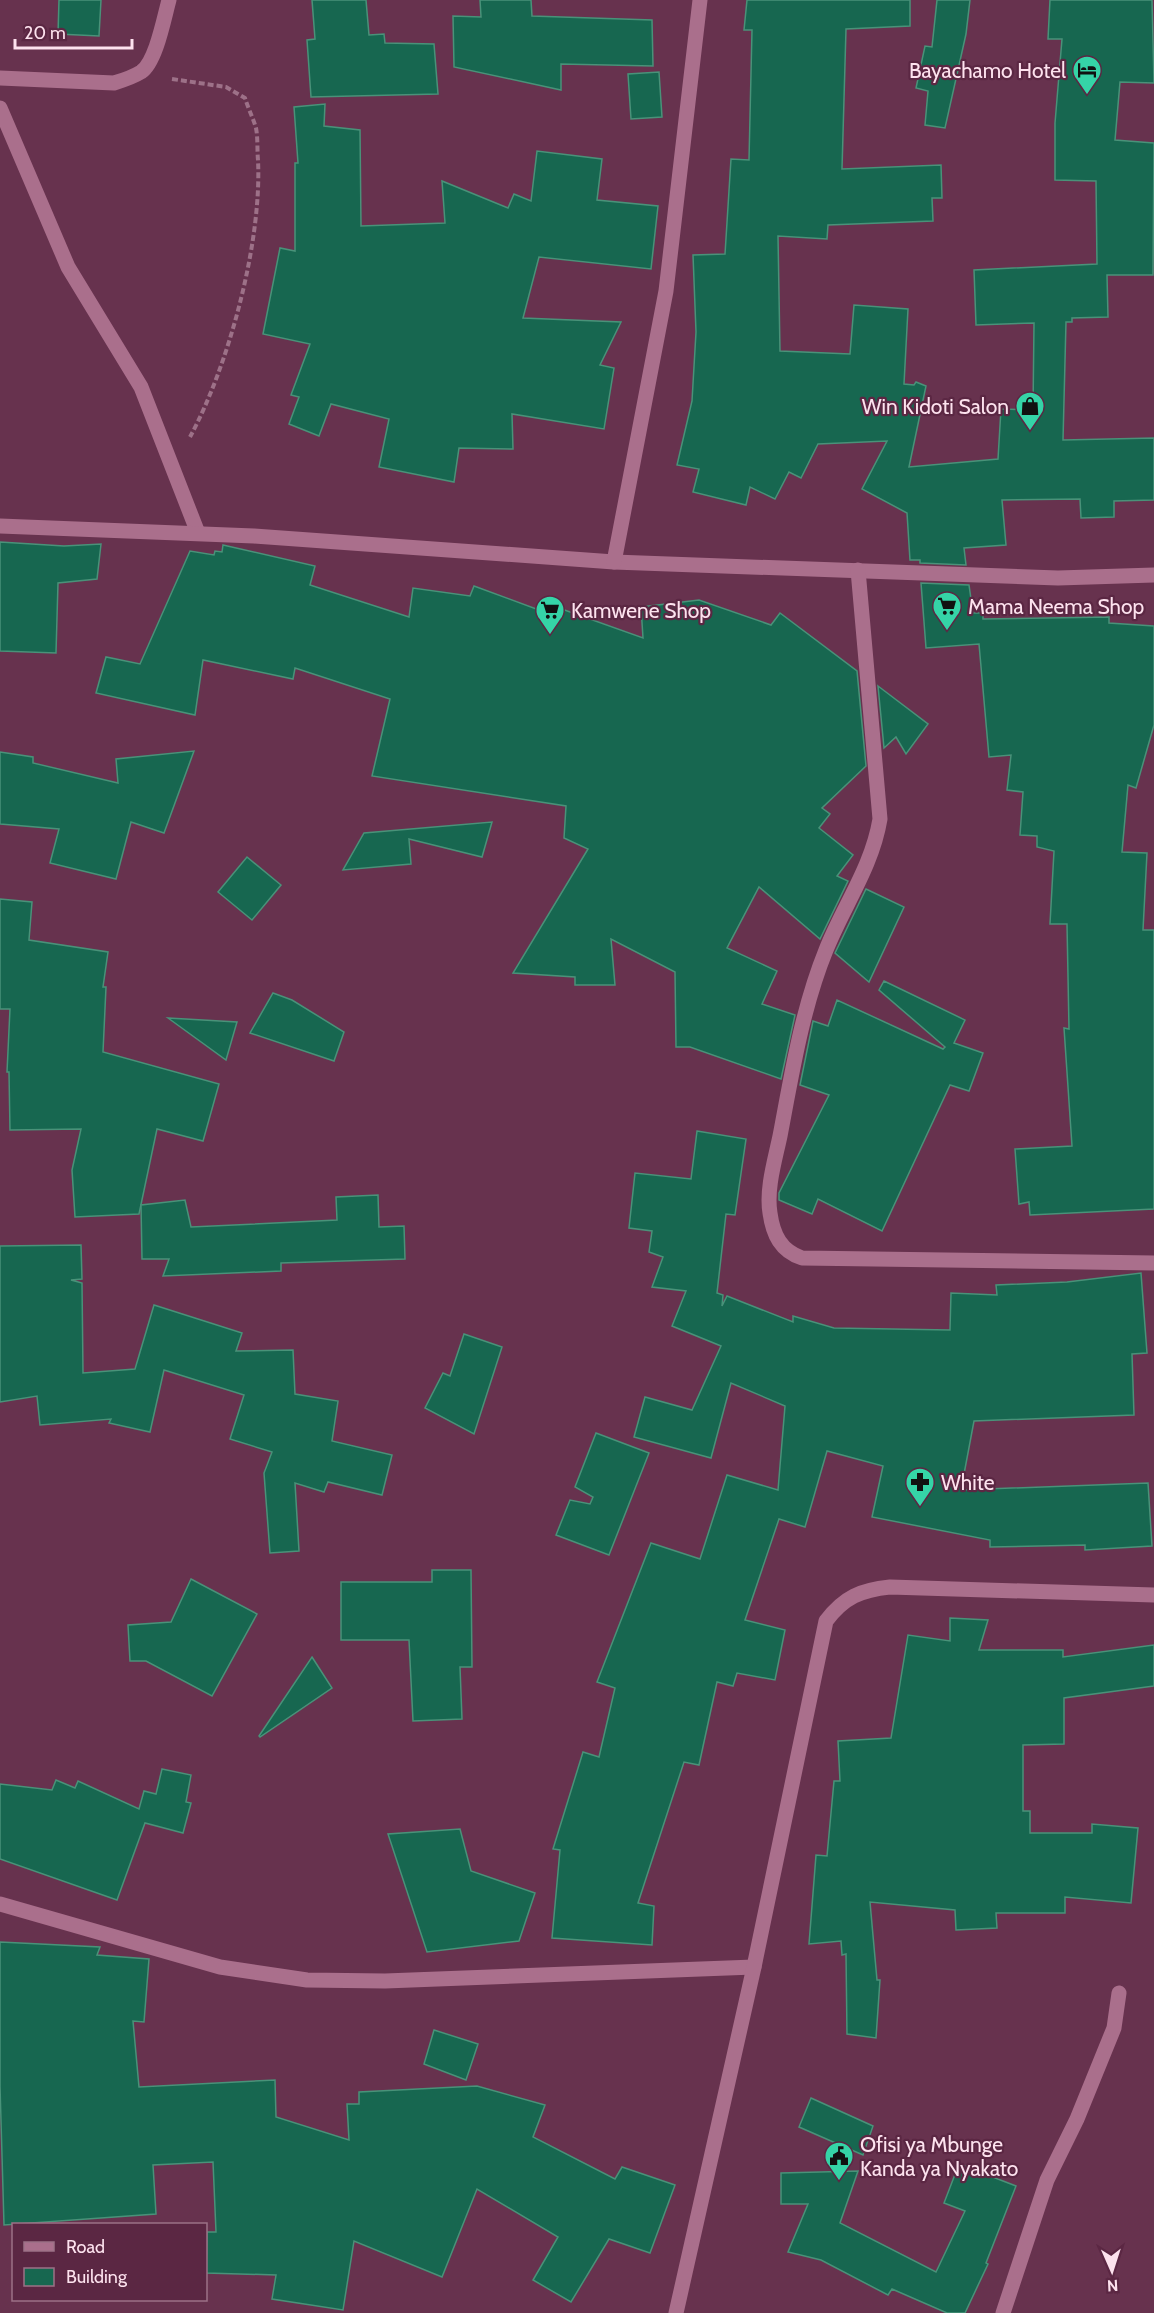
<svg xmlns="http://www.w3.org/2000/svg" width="1154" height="2313" viewBox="0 0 1154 2313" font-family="Cabin,sans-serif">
	<rect width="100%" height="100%" fill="#67324e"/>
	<g fill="#176750" stroke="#499279" stroke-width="1.5">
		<path d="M 59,0 L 101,0 L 99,36 L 58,34 Z"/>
		<path d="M 312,0 L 366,0 L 369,35 L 384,34 L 385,43 L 434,44 L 438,94 L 311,97 L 307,40 L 315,39 Z"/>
		<path d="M 480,0 L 531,0 L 532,16 L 652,20 L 653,66 L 561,64 L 561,90 L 454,67 L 453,16 L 481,17 Z"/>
		<path d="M 747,0 L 910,0 L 910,26 L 846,29 L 842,169 L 941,165 L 942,198 L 932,198 L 933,221 L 828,225 L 827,239 L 778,236 L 780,351 L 850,354 L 854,305 L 908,309 L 904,384 L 914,385 L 916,382 L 926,386 L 909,467 L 998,459 L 1001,409 L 1033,410 L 1034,323 L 976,325 L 974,270 L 1097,264 L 1096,181 L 1055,180 L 1055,123 L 1062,39 L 1048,39 L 1050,0 L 1152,0 L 1154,83 L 1120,82 L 1115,140 L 1154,143 L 1153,275 L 1107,275 L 1108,317 L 1072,318 L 1072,322 L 1066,322 L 1063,440 L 1154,438 L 1154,500 L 1114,501 L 1114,517 L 1081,518 L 1080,499 L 1002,500 L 1006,545 L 964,548 L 966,565 L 920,563 L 920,560 L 910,560 L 907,513 L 862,489 L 887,441 L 818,444 L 801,478 L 789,472 L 775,499 L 750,487 L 746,505 L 693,492 L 699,469 L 677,465 L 692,401 L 696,332 L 693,255 L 725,254 L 731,159 L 749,160 L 752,30 L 744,30 Z"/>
		<path d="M 937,0 L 970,0 L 966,34 L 945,128 L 925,125 L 928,91 L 916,88 L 925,46 L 932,47 Z"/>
		<path d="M 659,72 L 662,117 L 631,119 L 628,74 Z"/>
		<path d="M 325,104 L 324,126 L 360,130 L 361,226 L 445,223 L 442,181 L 508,208 L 514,194 L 531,201 L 537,151 L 602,159 L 597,200 L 658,206 L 651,269 L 539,257 L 523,318 L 621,322 L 600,365 L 614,368 L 604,429 L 512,414 L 513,449 L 459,448 L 454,482 L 379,467 L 389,419 L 331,404 L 319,436 L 289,424 L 299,397 L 291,395 L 310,344 L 263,334 L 280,248 L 295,251 L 295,163 L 298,163 L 294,107 Z"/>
		<path d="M 0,542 L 64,546 L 101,544 L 97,579 L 58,583 L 56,653 L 0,651 Z"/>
		<path d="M 223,545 L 315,566 L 310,585 L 409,617 L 413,588 L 470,596 L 474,586 L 539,610 L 542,602 L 643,638 L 641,607 L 699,600 L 771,625 L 780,613 L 857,671 L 866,766 L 822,808 L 830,814 L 819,828 L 853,855 L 837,876 L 848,881 L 820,939 L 759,887 L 727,948 L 777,971 L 762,1004 L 795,1015 L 781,1079 L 690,1047 L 676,1047 L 675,972 L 611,939 L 615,985 L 575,985 L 575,977 L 513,973 L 588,849 L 564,838 L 566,806 L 372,776 L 390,699 L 295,668 L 293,679 L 203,660 L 195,715 L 96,693 L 106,657 L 140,664 L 190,551 L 214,555 L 215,551 L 222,552 Z"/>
		<path d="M 921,583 L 969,585 L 973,613 L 983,613 L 983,619 L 1109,617 L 1109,623 L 1154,626 L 1154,725 L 1136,788 L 1128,785 L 1122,852 L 1147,853 L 1143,930 L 1154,930 L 1154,1209 L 1030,1215 L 1029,1202 L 1019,1204 L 1015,1149 L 1072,1146 L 1064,1028 L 1069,1029 L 1067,924 L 1050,924 L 1054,851 L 1037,847 L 1037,836 L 1020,835 L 1023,792 L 1007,790 L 1011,755 L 989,757 L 979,644 L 926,648 Z"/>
		<path d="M 878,686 L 928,724 L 906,754 L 896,737 L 884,748 Z"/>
		<path d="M 194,751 L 164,833 L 131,822 L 116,879 L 50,863 L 59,829 L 0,824 L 0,752 L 33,757 L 33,763 L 118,783 L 116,759 Z"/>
		<path d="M 492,822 L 482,857 L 409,839 L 411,864 L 343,870 L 364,833 Z"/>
		<path d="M 247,857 L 281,885 L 252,920 L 218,892 Z"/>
		<path d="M 866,889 L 904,907 L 869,982 L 835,953 Z"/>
		<path d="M 0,899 L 32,902 L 29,940 L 108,952 L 103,987 L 106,987 L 103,1052 L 219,1084 L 203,1141 L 157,1129 L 139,1214 L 75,1217 L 72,1170 L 81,1129 L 10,1130 L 9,1072 L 7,1072 L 10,1009 L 0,1009 Z"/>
		<path d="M 884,981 L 965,1020 L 954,1043 L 983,1053 L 969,1091 L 950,1085 L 882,1231 L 818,1199 L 812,1214 L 779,1200 L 779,1193 L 829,1095 L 800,1085 L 813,1021 L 828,1026 L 837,1000 L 943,1049 L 945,1047 L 879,990 Z"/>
		<path d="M 273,993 L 292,1000 L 344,1032 L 334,1061 L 250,1033 Z"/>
		<path d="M 168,1018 L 237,1022 L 226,1060 Z"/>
		<path d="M 697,1131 L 746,1139 L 735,1215 L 726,1214 L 717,1293 L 723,1295 L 722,1306 L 727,1296 L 793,1322 L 793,1316 L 834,1328 L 950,1330 L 951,1293 L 997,1295 L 996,1285 L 1067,1282 L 1141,1273 L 1147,1353 L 1132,1354 L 1134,1415 L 974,1421 L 961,1490 L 1148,1483 L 1152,1546 L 1085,1550 L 1085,1545 L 990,1547 L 990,1540 L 872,1517 L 883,1466 L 827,1451 L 805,1527 L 779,1519 L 745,1620 L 785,1630 L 775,1680 L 737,1673 L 733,1686 L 717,1682 L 699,1765 L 684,1762 L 638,1903 L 654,1906 L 652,1945 L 552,1938 L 560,1850 L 553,1849 L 583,1752 L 599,1757 L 615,1688 L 597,1682 L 651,1543 L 700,1559 L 727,1475 L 778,1490 L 785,1406 L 731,1383 L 711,1458 L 634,1437 L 645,1397 L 692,1410 L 721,1346 L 672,1326 L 686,1291 L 652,1287 L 663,1257 L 649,1252 L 652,1231 L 629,1228 L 635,1173 L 691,1179 Z"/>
		<path d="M 378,1195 L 379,1227 L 404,1226 L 405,1259 L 281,1263 L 281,1271 L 163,1276 L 169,1259 L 142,1259 L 141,1205 L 185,1200 L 191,1227 L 337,1220 L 336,1197 Z"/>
		<path d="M 81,1245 L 82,1279 L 71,1280 L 82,1283 L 83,1373 L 135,1369 L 154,1305 L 242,1333 L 236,1351 L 293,1350 L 295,1394 L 338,1401 L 332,1441 L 392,1455 L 382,1495 L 328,1482 L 324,1492 L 295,1483 L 299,1551 L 270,1553 L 264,1473 L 272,1452 L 230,1439 L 244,1395 L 164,1370 L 150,1432 L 109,1423 L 111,1419 L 40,1425 L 37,1396 L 0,1402 L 0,1246 Z"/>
		<path d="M 464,1334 L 502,1347 L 474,1434 L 425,1408 L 443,1373 L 450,1376 Z"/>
		<path d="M 596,1433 L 649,1453 L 609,1555 L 556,1535 L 570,1500 L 590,1504 L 593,1497 L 575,1487 Z"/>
		<path d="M 432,1570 L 471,1570 L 472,1667 L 460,1667 L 462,1719 L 413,1721 L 409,1640 L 341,1640 L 341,1582 L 432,1582 Z"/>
		<path d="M 191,1579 L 257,1614 L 212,1696 L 146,1661 L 130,1661 L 128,1625 L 171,1622 Z"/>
		<path d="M 950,1618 L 988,1620 L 979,1650 L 1063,1650 L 1063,1657 L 1154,1645 L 1154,1686 L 1064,1698 L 1064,1744 L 1023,1745 L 1023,1811 L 1030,1811 L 1030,1833 L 1092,1833 L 1092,1824 L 1138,1828 L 1131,1903 L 1065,1897 L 1065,1913 L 996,1913 L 997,1928 L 956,1930 L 955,1910 L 870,1902 L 877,1980 L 880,1980 L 876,2038 L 847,2034 L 846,1954 L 842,1955 L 841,1941 L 809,1944 L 816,1855 L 827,1856 L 834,1781 L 840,1781 L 838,1741 L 891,1738 L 908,1635 L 950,1641 Z"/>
		<path d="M 312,1657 L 332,1688 L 260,1737 L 259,1736 Z"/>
		<path d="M 162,1769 L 191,1775 L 186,1802 L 191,1803 L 183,1833 L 145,1823 L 117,1900 L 0,1859 L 0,1784 L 52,1790 L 56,1780 L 75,1788 L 78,1781 L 139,1809 L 144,1791 L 156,1794 Z"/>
		<path d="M 460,1829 L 471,1871 L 535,1893 L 519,1941 L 427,1952 L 388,1834 Z"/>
		<path d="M 0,1942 L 100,1947 L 97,1955 L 149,1959 L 144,2022 L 133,2021 L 139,2087 L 275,2080 L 276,2117 L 349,2140 L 347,2104 L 359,2104 L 359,2092 L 477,2086 L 545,2105 L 533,2137 L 615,2179 L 622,2167 L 675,2185 L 650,2253 L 609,2239 L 571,2302 L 533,2280 L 558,2237 L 477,2189 L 442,2277 L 354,2241 L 343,2310 L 272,2299 L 276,2275 L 206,2273 L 207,2232 L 216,2232 L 213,2162 L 153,2165 L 156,2214 L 4,2225 L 0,2086 Z"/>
		<path d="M 434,2030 L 478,2044 L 466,2080 L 424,2064 Z"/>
		<path d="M 811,2098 L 873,2126 L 863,2155 L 799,2127 Z"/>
		<path d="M 959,2164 L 1016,2186 L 986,2263 L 988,2264 L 965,2313 L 947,2313 L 892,2289 L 888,2295 L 821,2260 L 788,2252 L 808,2204 L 781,2204 L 781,2173 L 858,2171 L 840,2223 L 936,2272 L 965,2211 L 944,2203 Z"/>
	</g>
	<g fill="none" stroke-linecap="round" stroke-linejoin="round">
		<path stroke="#9d7188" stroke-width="4" stroke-dasharray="6 3" stroke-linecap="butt" d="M 172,79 L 226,87 L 245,98 C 248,108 253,118 256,128 C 258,138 257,150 258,160 C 262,242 229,365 190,437"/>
		<g stroke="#aa6f8c" stroke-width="15">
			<path d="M 0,78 L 114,83 C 124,80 133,77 141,72 C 156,62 164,18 169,0"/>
			<path d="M 0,108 L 68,267 L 141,387 L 198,533"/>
			<path d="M 0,526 L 254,536 L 614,562 L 1058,578 L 1154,575"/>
			<path d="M 614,562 L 666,291 L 700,0"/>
			<path d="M 858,570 L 880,819 C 872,867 844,905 826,950 C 802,1009 792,1073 780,1136 C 775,1160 766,1189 770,1213 C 773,1235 781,1251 802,1258 L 1154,1263"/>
			<path d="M 0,1904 L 220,1967 L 307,1980 L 385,1981 L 754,1967"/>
			<path d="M 676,2313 L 754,1967 L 826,1621 C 844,1597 861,1590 890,1587 L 1154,1595"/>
			<path d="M 1003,2313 L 1047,2180 L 1077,2119 L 1114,2028 L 1119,1993"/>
		</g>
	</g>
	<defs>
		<g id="hotel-pin" transform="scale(1.5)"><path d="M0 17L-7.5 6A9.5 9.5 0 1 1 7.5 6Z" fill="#35d4a7" stroke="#5b2743"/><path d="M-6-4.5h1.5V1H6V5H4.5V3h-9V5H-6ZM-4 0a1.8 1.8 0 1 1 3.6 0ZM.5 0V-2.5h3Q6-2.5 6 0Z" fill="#111"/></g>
		<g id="shop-pin" transform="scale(1.5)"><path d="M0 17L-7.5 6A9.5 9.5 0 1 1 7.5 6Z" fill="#35d4a7" stroke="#5b2743"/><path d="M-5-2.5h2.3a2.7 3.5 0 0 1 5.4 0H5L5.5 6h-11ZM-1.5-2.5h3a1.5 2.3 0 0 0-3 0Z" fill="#111"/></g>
		<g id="supermarket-pin" transform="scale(1.5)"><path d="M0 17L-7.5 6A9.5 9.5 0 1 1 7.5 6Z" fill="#35d4a7" stroke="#5b2743"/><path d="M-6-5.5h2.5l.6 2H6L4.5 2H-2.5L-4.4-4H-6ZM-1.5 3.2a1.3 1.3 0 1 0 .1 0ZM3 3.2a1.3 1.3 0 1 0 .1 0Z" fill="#111"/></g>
		<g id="pharmacy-pin" transform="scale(1.5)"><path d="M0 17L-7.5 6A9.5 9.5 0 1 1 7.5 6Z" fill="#35d4a7" stroke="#5b2743"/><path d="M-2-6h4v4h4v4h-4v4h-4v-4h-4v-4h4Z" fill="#111"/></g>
		<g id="civic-pin" transform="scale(1.5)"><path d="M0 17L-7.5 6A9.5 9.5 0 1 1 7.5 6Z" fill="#35d4a7" stroke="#5b2743"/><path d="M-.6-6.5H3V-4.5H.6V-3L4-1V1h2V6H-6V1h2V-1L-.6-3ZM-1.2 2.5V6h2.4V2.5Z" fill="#111"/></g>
	</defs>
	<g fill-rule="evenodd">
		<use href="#hotel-pin" x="1087" y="70"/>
		<use href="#shop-pin" x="1030" y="406"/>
		<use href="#supermarket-pin" x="947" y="606"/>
		<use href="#supermarket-pin" x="550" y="610"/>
		<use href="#pharmacy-pin" x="920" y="1482"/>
		<use href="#civic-pin" x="839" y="2156"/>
	</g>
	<g text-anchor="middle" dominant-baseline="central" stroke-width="4.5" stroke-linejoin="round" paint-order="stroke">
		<g font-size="21" fill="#fde2ee" stroke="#5b2743" text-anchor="start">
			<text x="1066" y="70" text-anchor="end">Bayachamo Hotel</text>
			<text x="1009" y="406" text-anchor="end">Win Kidoti Salon</text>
			<text x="968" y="606">Mama Neema Shop</text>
			<text x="571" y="610">Kamwene Shop</text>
			<text x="941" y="1482">White</text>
			<text x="860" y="2144">Ofisi ya Mbunge<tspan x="860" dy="24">Kanda ya Nyakato</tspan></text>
		</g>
	</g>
	<rect x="12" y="2223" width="195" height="78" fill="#5b2743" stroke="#9c7287" stroke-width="1.5"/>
	<rect x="24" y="2242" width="30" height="9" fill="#aa6f8c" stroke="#9c7287" stroke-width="1.5"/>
	<text x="66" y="2253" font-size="18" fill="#fde2ee">Road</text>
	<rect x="24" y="2268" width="30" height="18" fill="#176750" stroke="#9c7287" stroke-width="1.5"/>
	<text x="66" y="2283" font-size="18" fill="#fde2ee">Building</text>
	<g transform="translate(1112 2271) rotate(177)" stroke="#5b2743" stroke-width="4.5" paint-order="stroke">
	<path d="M0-4.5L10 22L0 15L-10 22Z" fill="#fde2ee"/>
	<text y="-9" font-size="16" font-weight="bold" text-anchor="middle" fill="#fde2ee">N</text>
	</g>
	<path d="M15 39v9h117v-9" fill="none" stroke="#fde2ee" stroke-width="3"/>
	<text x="24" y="39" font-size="18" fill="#fde2ee" stroke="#5b2743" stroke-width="4.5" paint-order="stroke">20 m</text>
</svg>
